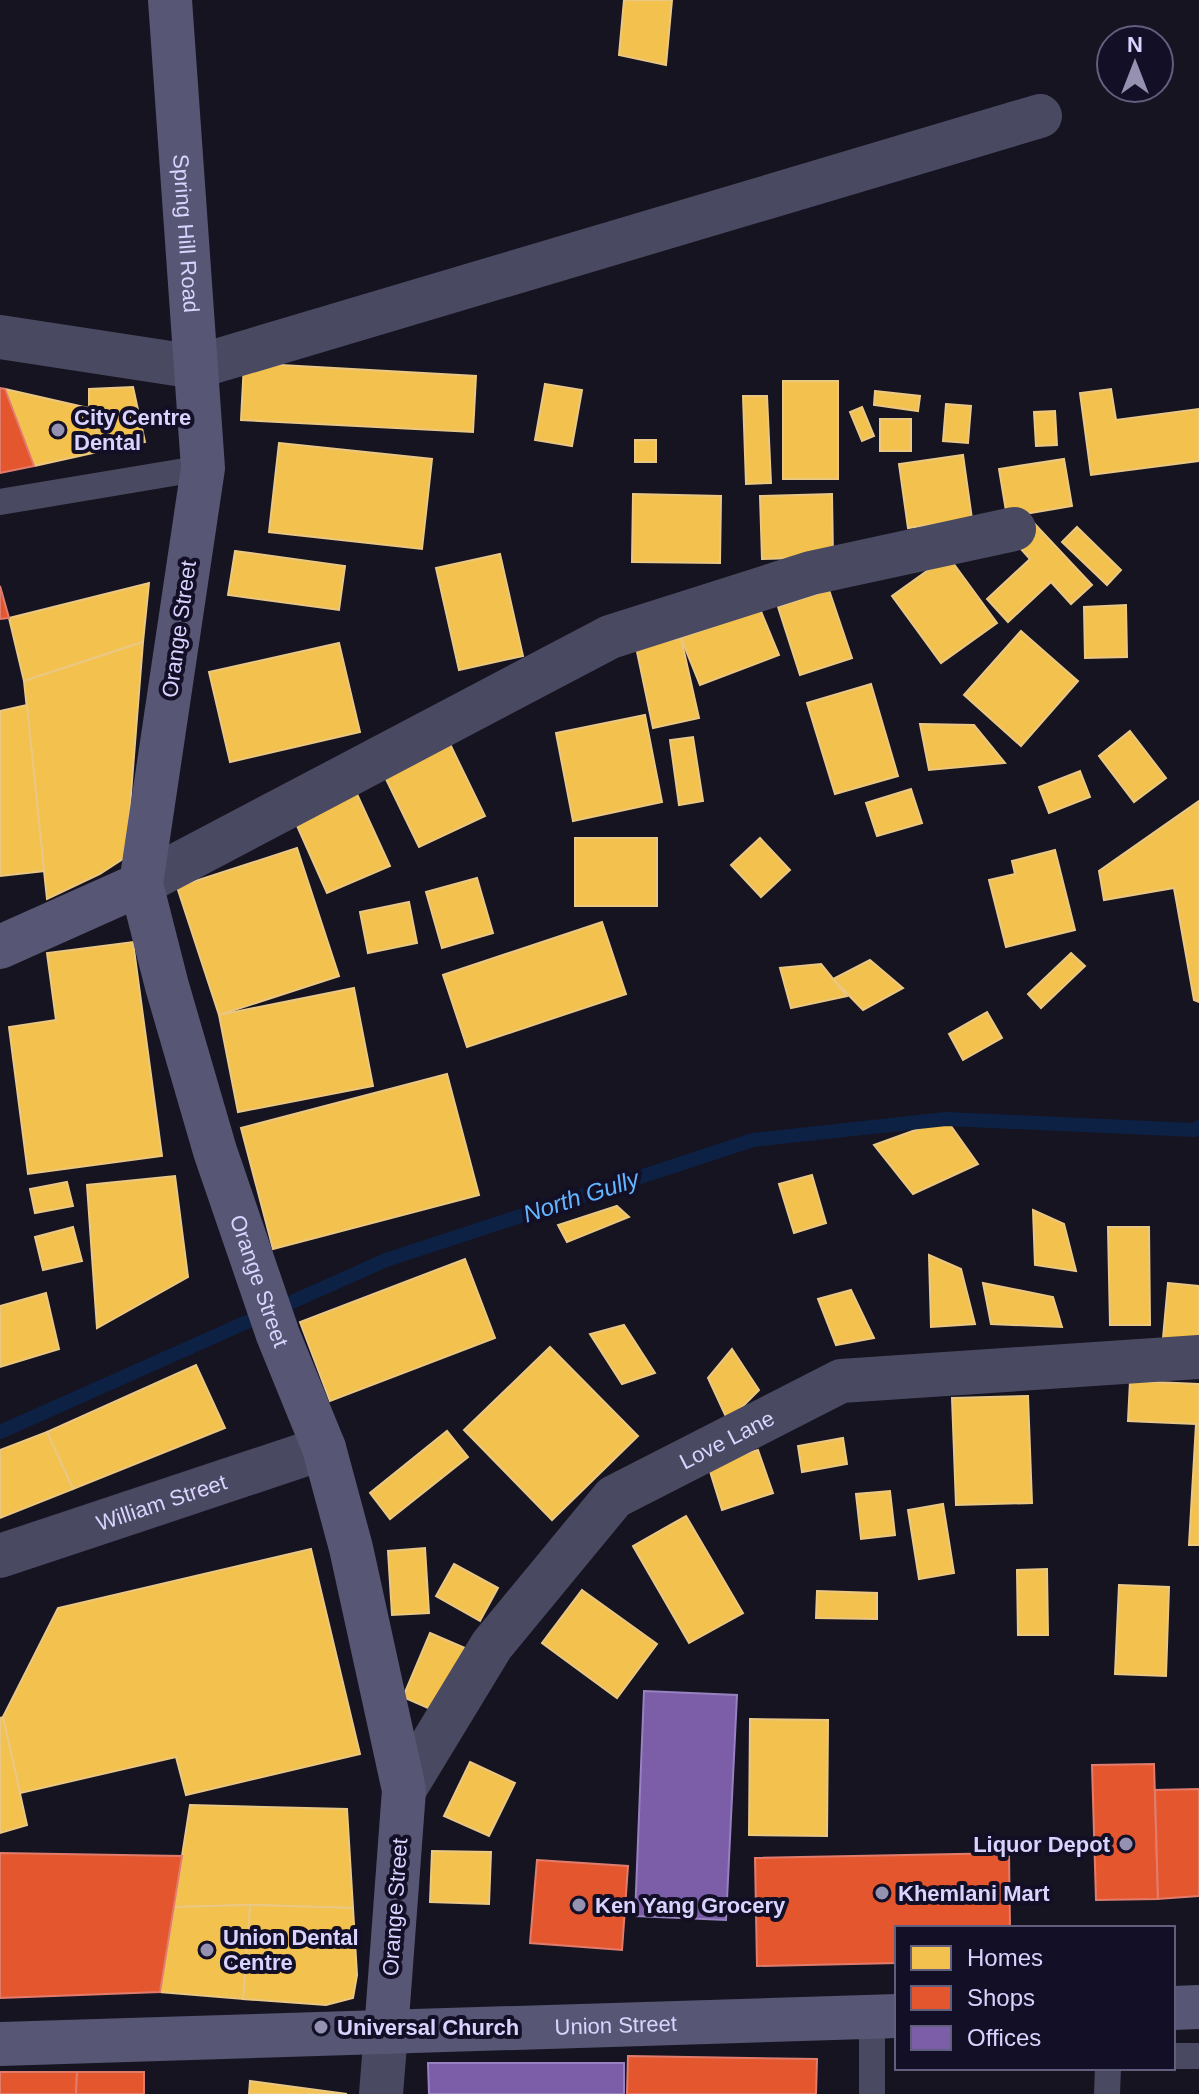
<svg xmlns="http://www.w3.org/2000/svg" width="1199" height="2094" viewBox="0 0 1199 2094" font-family="Helvetica,sans-serif">
	<rect width="100%" height="100%" fill="#161421"/>
	<g fill="#f2c14e" stroke="#eac783" stroke-width="2">
		<path d="M 624,0 L 672,0 L 666,65 L 619,55 Z"/>
		<path d="M 244,363 L 476,376 L 473,432 L 241,420 Z"/>
		<rect x="783" y="381" width="55" height="98"/>
		<path d="M 545,384 L 582,390 L 572,446 L 535,440 Z"/>
		<path d="M 133,387 L 145,442 L 102,451 L 89,408 L 89,389 Z"/>
		<path d="M 5,389 L 89,408 L 102,451 L 34,466 Z"/>
		<path d="M 1111,389 L 1116,420 L 1199,409 L 1199,461 L 1091,475 L 1080,393 Z"/>
		<path d="M 875,391 L 920,396 L 918,411 L 874,405 Z"/>
		<path d="M 743,396 L 767,396 L 771,483 L 746,484 Z"/>
		<path d="M 946,404 L 971,406 L 968,443 L 943,441 Z"/>
		<path d="M 862,407 L 874,436 L 862,441 L 850,412 Z"/>
		<path d="M 1055,411 L 1057,445 L 1036,446 L 1034,412 Z"/>
		<rect x="880" y="419" width="31" height="32"/>
		<rect x="635" y="440" width="21" height="22"/>
		<path d="M 279,443 L 432,459 L 422,549 L 269,532 Z"/>
		<path d="M 963,455 L 972,519 L 908,528 L 899,464 Z"/>
		<path d="M 1064,459 L 1072,506 L 1007,517 L 999,469 Z"/>
		<path d="M 633,494 L 721,496 L 720,563 L 632,562 Z"/>
		<path d="M 832,494 L 833,557 L 762,559 L 760,496 Z"/>
		<path d="M 1031,520 L 1092,585 L 1071,604 L 1051,582 L 1008,622 L 987,599 L 1030,559 L 1011,538 Z"/>
		<path d="M 1077,527 L 1121,570 L 1107,585 L 1062,542 Z"/>
		<path d="M 235,551 L 345,566 L 339,610 L 228,595 Z"/>
		<path d="M 500,554 L 523,656 L 459,670 L 436,568 Z"/>
		<path d="M 948,556 L 997,623 L 941,663 L 892,596 Z"/>
		<path d="M 149,583 L 143,642 L 24,681 L 9,618 Z"/>
		<path d="M 829,590 L 852,658 L 800,675 L 778,607 Z"/>
		<path d="M 1126,605 L 1127,657 L 1085,658 L 1084,607 Z"/>
		<path d="M 760,609 L 779,655 L 700,685 L 681,638 Z"/>
		<path d="M 1021,631 L 1078,681 L 1021,746 L 964,695 Z"/>
		<path d="M 681,638 L 699,718 L 653,728 L 636,647 Z"/>
		<path d="M 143,642 L 126,857 L 100,874 L 47,899 L 24,681 Z"/>
		<path d="M 339,643 L 360,732 L 230,762 L 209,672 Z"/>
		<path d="M 871,684 L 898,776 L 835,794 L 807,703 Z"/>
		<path d="M 27,705 L 44,871 L 0,876 L 0,711 Z"/>
		<path d="M 645,715 L 662,802 L 573,821 L 556,733 Z"/>
		<path d="M 920,724 L 974,725 L 1005,763 L 929,770 Z"/>
		<path d="M 1130,731 L 1166,778 L 1134,802 L 1099,756 Z"/>
		<path d="M 693,737 L 703,801 L 679,805 L 670,740 Z"/>
		<path d="M 448,740 L 485,816 L 419,847 L 383,773 Z"/>
		<path d="M 1080,771 L 1090,797 L 1049,813 L 1039,787 Z"/>
		<path d="M 911,789 L 922,823 L 877,836 L 866,803 Z"/>
		<path d="M 356,792 L 390,866 L 327,893 L 294,819 Z"/>
		<path d="M 1199,801 L 1199,1002 L 1194,1000 L 1174,888 L 1104,900 L 1099,871 Z"/>
		<rect x="575" y="838" width="82" height="68"/>
		<path d="M 760,838 L 790,870 L 761,897 L 731,865 Z"/>
		<path d="M 297,848 L 339,976 L 219,1015 L 177,887 Z"/>
		<path d="M 1055,850 L 1075,930 L 1006,947 L 989,880 L 1015,874 L 1012,861 Z"/>
		<path d="M 477,878 L 493,933 L 442,948 L 426,892 Z"/>
		<path d="M 409,902 L 417,943 L 368,953 L 360,912 Z"/>
		<path d="M 602,922 L 626,994 L 467,1047 L 443,975 Z"/>
		<path d="M 133,942 L 162,1156 L 28,1174 L 9,1027 L 56,1020 L 47,953 Z"/>
		<path d="M 1071,953 L 1085,966 L 1041,1008 L 1028,994 Z"/>
		<path d="M 870,960 L 903,988 L 863,1010 L 833,979 Z"/>
		<path d="M 821,964 L 847,996 L 791,1008 L 780,968 Z"/>
		<path d="M 354,988 L 373,1086 L 238,1112 L 219,1015 Z"/>
		<path d="M 987,1012 L 1002,1038 L 963,1060 L 949,1034 Z"/>
		<path d="M 447,1074 L 479,1195 L 273,1249 L 241,1128 Z"/>
		<path d="M 946,1119 L 978,1164 L 913,1194 L 874,1145 Z"/>
		<path d="M 812,1175 L 826,1223 L 794,1233 L 779,1184 Z"/>
		<path d="M 175,1176 L 188,1277 L 97,1328 L 87,1185 Z"/>
		<path d="M 67,1182 L 73,1206 L 35,1213 L 30,1189 Z"/>
		<path d="M 617,1206 L 629,1217 L 567,1242 L 558,1225 Z"/>
		<path d="M 1033,1210 L 1064,1224 L 1076,1271 L 1035,1265 Z"/>
		<path d="M 73,1227 L 82,1261 L 43,1270 L 35,1237 Z"/>
		<path d="M 1108,1227 L 1149,1227 L 1150,1325 L 1110,1325 Z"/>
		<path d="M 929,1255 L 961,1269 L 975,1324 L 931,1327 Z"/>
		<path d="M 465,1259 L 495,1338 L 330,1401 L 300,1322 Z"/>
		<path d="M 983,1283 L 1053,1297 L 1062,1327 L 991,1324 Z"/>
		<path d="M 1168,1283 L 1199,1286 L 1199,1341 L 1163,1338 Z"/>
		<path d="M 851,1290 L 874,1338 L 836,1345 L 818,1299 Z"/>
		<path d="M 46,1293 L 59,1349 L 0,1367 L 0,1306 Z"/>
		<path d="M 624,1325 L 655,1373 L 622,1384 L 590,1334 Z"/>
		<path d="M 550,1347 L 638,1436 L 552,1520 L 464,1430 Z"/>
		<path d="M 732,1349 L 759,1390 L 728,1421 L 708,1378 Z"/>
		<path d="M 196,1365 L 225,1428 L 73,1489 L 47,1432 Z"/>
		<path d="M 1130,1381 L 1199,1384 L 1199,1545 L 1189,1545 L 1196,1424 L 1128,1421 Z"/>
		<path d="M 1028,1396 L 1032,1503 L 956,1505 L 952,1398 Z"/>
		<path d="M 447,1431 L 468,1457 L 390,1519 L 370,1493 Z"/>
		<path d="M 47,1432 L 73,1489 L 0,1518 L 0,1450 Z"/>
		<path d="M 843,1438 L 847,1464 L 802,1472 L 798,1446 Z"/>
		<path d="M 758,1450 L 773,1493 L 722,1510 L 708,1465 Z"/>
		<path d="M 890,1491 L 895,1535 L 861,1539 L 856,1494 Z"/>
		<path d="M 943,1504 L 954,1573 L 919,1579 L 908,1510 Z"/>
		<path d="M 686,1516 L 743,1613 L 689,1643 L 633,1546 Z"/>
		<path d="M 425,1548 L 429,1613 L 392,1615 L 388,1551 Z"/>
		<path d="M 311,1549 L 360,1754 L 186,1795 L 176,1757 L 20,1793 L 3,1717 L 58,1608 Z"/>
		<path d="M 454,1564 L 498,1588 L 480,1621 L 436,1596 Z"/>
		<path d="M 1047,1569 L 1048,1635 L 1018,1635 L 1017,1570 Z"/>
		<path d="M 1119,1585 L 1169,1587 L 1166,1676 L 1115,1674 Z"/>
		<path d="M 582,1590 L 657,1644 L 617,1698 L 542,1643 Z"/>
		<path d="M 817,1591 L 877,1593 L 877,1619 L 816,1618 Z"/>
		<path d="M 430,1633 L 465,1648 L 437,1712 L 403,1697 Z"/>
		<path d="M 3,1717 L 27,1825 L 0,1833 L 0,1718 Z"/>
		<path d="M 750,1719 L 828,1720 L 827,1836 L 749,1835 Z"/>
		<path d="M 470,1762 L 515,1783 L 489,1836 L 444,1816 Z"/>
		<path d="M 190,1805 L 347,1809 L 353,1908 L 250,1905 L 174,1907 Z"/>
		<path d="M 432,1851 L 491,1852 L 489,1904 L 430,1902 Z"/>
		<path d="M 250,1905 L 353,1908 L 357,1975 L 353,1998 L 326,2005 L 243,1999 Z"/>
		<path d="M 250,1905 L 243,1999 L 160,1992 L 174,1907 Z"/>
		<path d="M 250,2081 L 347,2094 L 249,2094 Z"/>
	</g>
	<g fill="#e4572e" stroke="#e17c6d" stroke-width="2">
		<path d="M 0,388 L 5,389 L 34,466 L 0,473 Z"/>
		<path d="M 0,586 L 9,618 L 0,619 Z"/>
		<path d="M 1154,1764 L 1158,1899 L 1096,1900 L 1092,1765 Z"/>
		<path d="M 1199,1789 L 1199,1896 L 1158,1899 L 1155,1790 Z"/>
		<path d="M 0,1853 L 182,1856 L 160,1992 L 0,1998 Z"/>
		<path d="M 1009,1853 L 1010,1928 L 897,1928 L 897,1963 L 757,1966 L 755,1858 Z"/>
		<path d="M 537,1860 L 628,1866 L 622,1950 L 530,1943 Z"/>
		<path d="M 628,2056 L 817,2059 L 816,2094 L 627,2094 Z"/>
		<path d="M 0,2072 L 77,2072 L 76,2094 L 0,2094 Z"/>
		<path d="M 77,2072 L 144,2072 L 144,2094 L 76,2094 Z"/>
	</g>
	<g fill="#7b5ea7" stroke="#9781c1" stroke-width="2">
		<path d="M 644,1691 L 737,1695 L 726,1920 L 635,1916 Z"/>
		<path d="M 428,2063 L 624,2063 L 624,2094 L 429,2094 Z"/>
	</g>
	<g fill="none" stroke-linecap="round" stroke-linejoin="round">
		<path stroke="#0d2144" stroke-width="14" d="M 0,1432 L 386,1260 L 753,1140 L 946,1119 L 1194,1130 L 1199,1127"/>
		<g stroke="#4a4962" stroke-width="26">
			<path d="M 0,502 L 203,468"/>
			<path d="M 1173,2056 L 1199,2056"/>
			<path d="M 872,2094 L 872,2017"/>
			<path d="M 1107,2094 L 1108,2068"/>
		</g>
		<g stroke="#4a4962" stroke-width="44">
			<path d="M 0,337 L 196,367 L 1040,116"/>
			<path d="M 141,884 L 610,637 L 811,573 L 1014,529"/>
			<path id="s1" d="M 0,1556 L 324,1448"/>
			<path id="s2" d="M 404,1790 L 492,1645 L 614,1497 L 841,1381 L 1199,1357"/>
			<path d="M 381,2094 L 386,2032"/>
		</g>
		<g stroke="#575674" stroke-width="44">
			<path id="s3" d="M 170,0 L 203,468 L 141,884 L 167,986 L 215,1151 L 278,1335 L 324,1448 L 351,1548 L 404,1790 L 386,2032"/>
			<path d="M 0,947 L 141,884"/>
			<path d="M 1173,2008 L 1199,2007"/>
			<path id="s4" d="M 0,2044 L 897,2016"/>
		</g>
	</g>
	<g fill="#9591b1" stroke="#130f26" stroke-width="3">
		<circle cx="58" cy="430" r="8"/>
		<circle cx="1126" cy="1844" r="8"/>
		<circle cx="882" cy="1893" r="8"/>
		<circle cx="579" cy="1905" r="8"/>
		<circle cx="207" cy="1950" r="8"/>
		<circle cx="321" cy="2027" r="8"/>
	</g>
	<g text-anchor="middle" dominant-baseline="central" stroke-width="8" stroke-linejoin="round" paint-order="stroke">
		<g font-size="22" fill="#d9d4ff" stroke="#130f26">
			<text stroke="none"><textPath href="#s3" startOffset="234">Spring Hill Road</textPath></text>
			<text transform="translate(179 629) rotate(-82)">Orange Street</text>
			<text stroke="none"><textPath href="#s3" startOffset="1304">Orange Street</textPath></text>
			<text stroke="none"><textPath href="#s2" startOffset="488">Love Lane</textPath></text>
			<text stroke="none"><textPath href="#s1" startOffset="170">William Street</textPath></text>
			<text transform="translate(395 1907) rotate(-86)">Orange Street</text>
			<text stroke="none"><textPath href="#s4" startOffset="616">Union Street</textPath></text>
		</g>
		<g font-size="22" font-weight="bold" fill="#d9d4ff" stroke="#130f26" text-anchor="start">
			<text x="74" y="417">City Centre<tspan x="74" dy="25">Dental</tspan></text>
			<text x="1110" y="1844" text-anchor="end">Liquor Depot</text>
			<text x="898" y="1893">Khemlani Mart</text>
			<text x="595" y="1905">Ken Yang Grocery</text>
			<text x="223" y="1937">Union Dental<tspan x="223" dy="25">Centre</tspan></text>
			<text x="337" y="2027">Universal Church</text>
		</g>
		<g font-size="24" font-style="italic" fill="#62b6ff" stroke="#130f26">
			<text transform="translate(581 1196) rotate(-18)">North Gully</text>
		</g>
	</g>
	<rect x="895" y="1926" width="280" height="144" fill="#130f26" stroke="#625e7d" stroke-width="2"/>
	<rect x="911" y="1946" width="40" height="24" fill="#f2c14e" stroke="#625e7d" stroke-width="2"/>
	<text x="967" y="1966" font-size="24" fill="#d9d4ff">Homes</text>
	<rect x="911" y="1986" width="40" height="24" fill="#e4572e" stroke="#625e7d" stroke-width="2"/>
	<text x="967" y="2006" font-size="24" fill="#d9d4ff">Shops</text>
	<rect x="911" y="2026" width="40" height="24" fill="#7b5ea7" stroke="#625e7d" stroke-width="2"/>
	<text x="967" y="2046" font-size="24" fill="#d9d4ff">Offices</text>
	<g transform="translate(1135 64)"><circle r="38" fill="#130f26" stroke="#625e7d" stroke-width="2"/>
	<path d="M0-6L14 30L0 20L-14 30Z" fill="#9591b1"/>
	<text y="-12" font-size="22" font-weight="bold" text-anchor="middle" fill="#d9d4ff">N</text>
	</g>
</svg>
